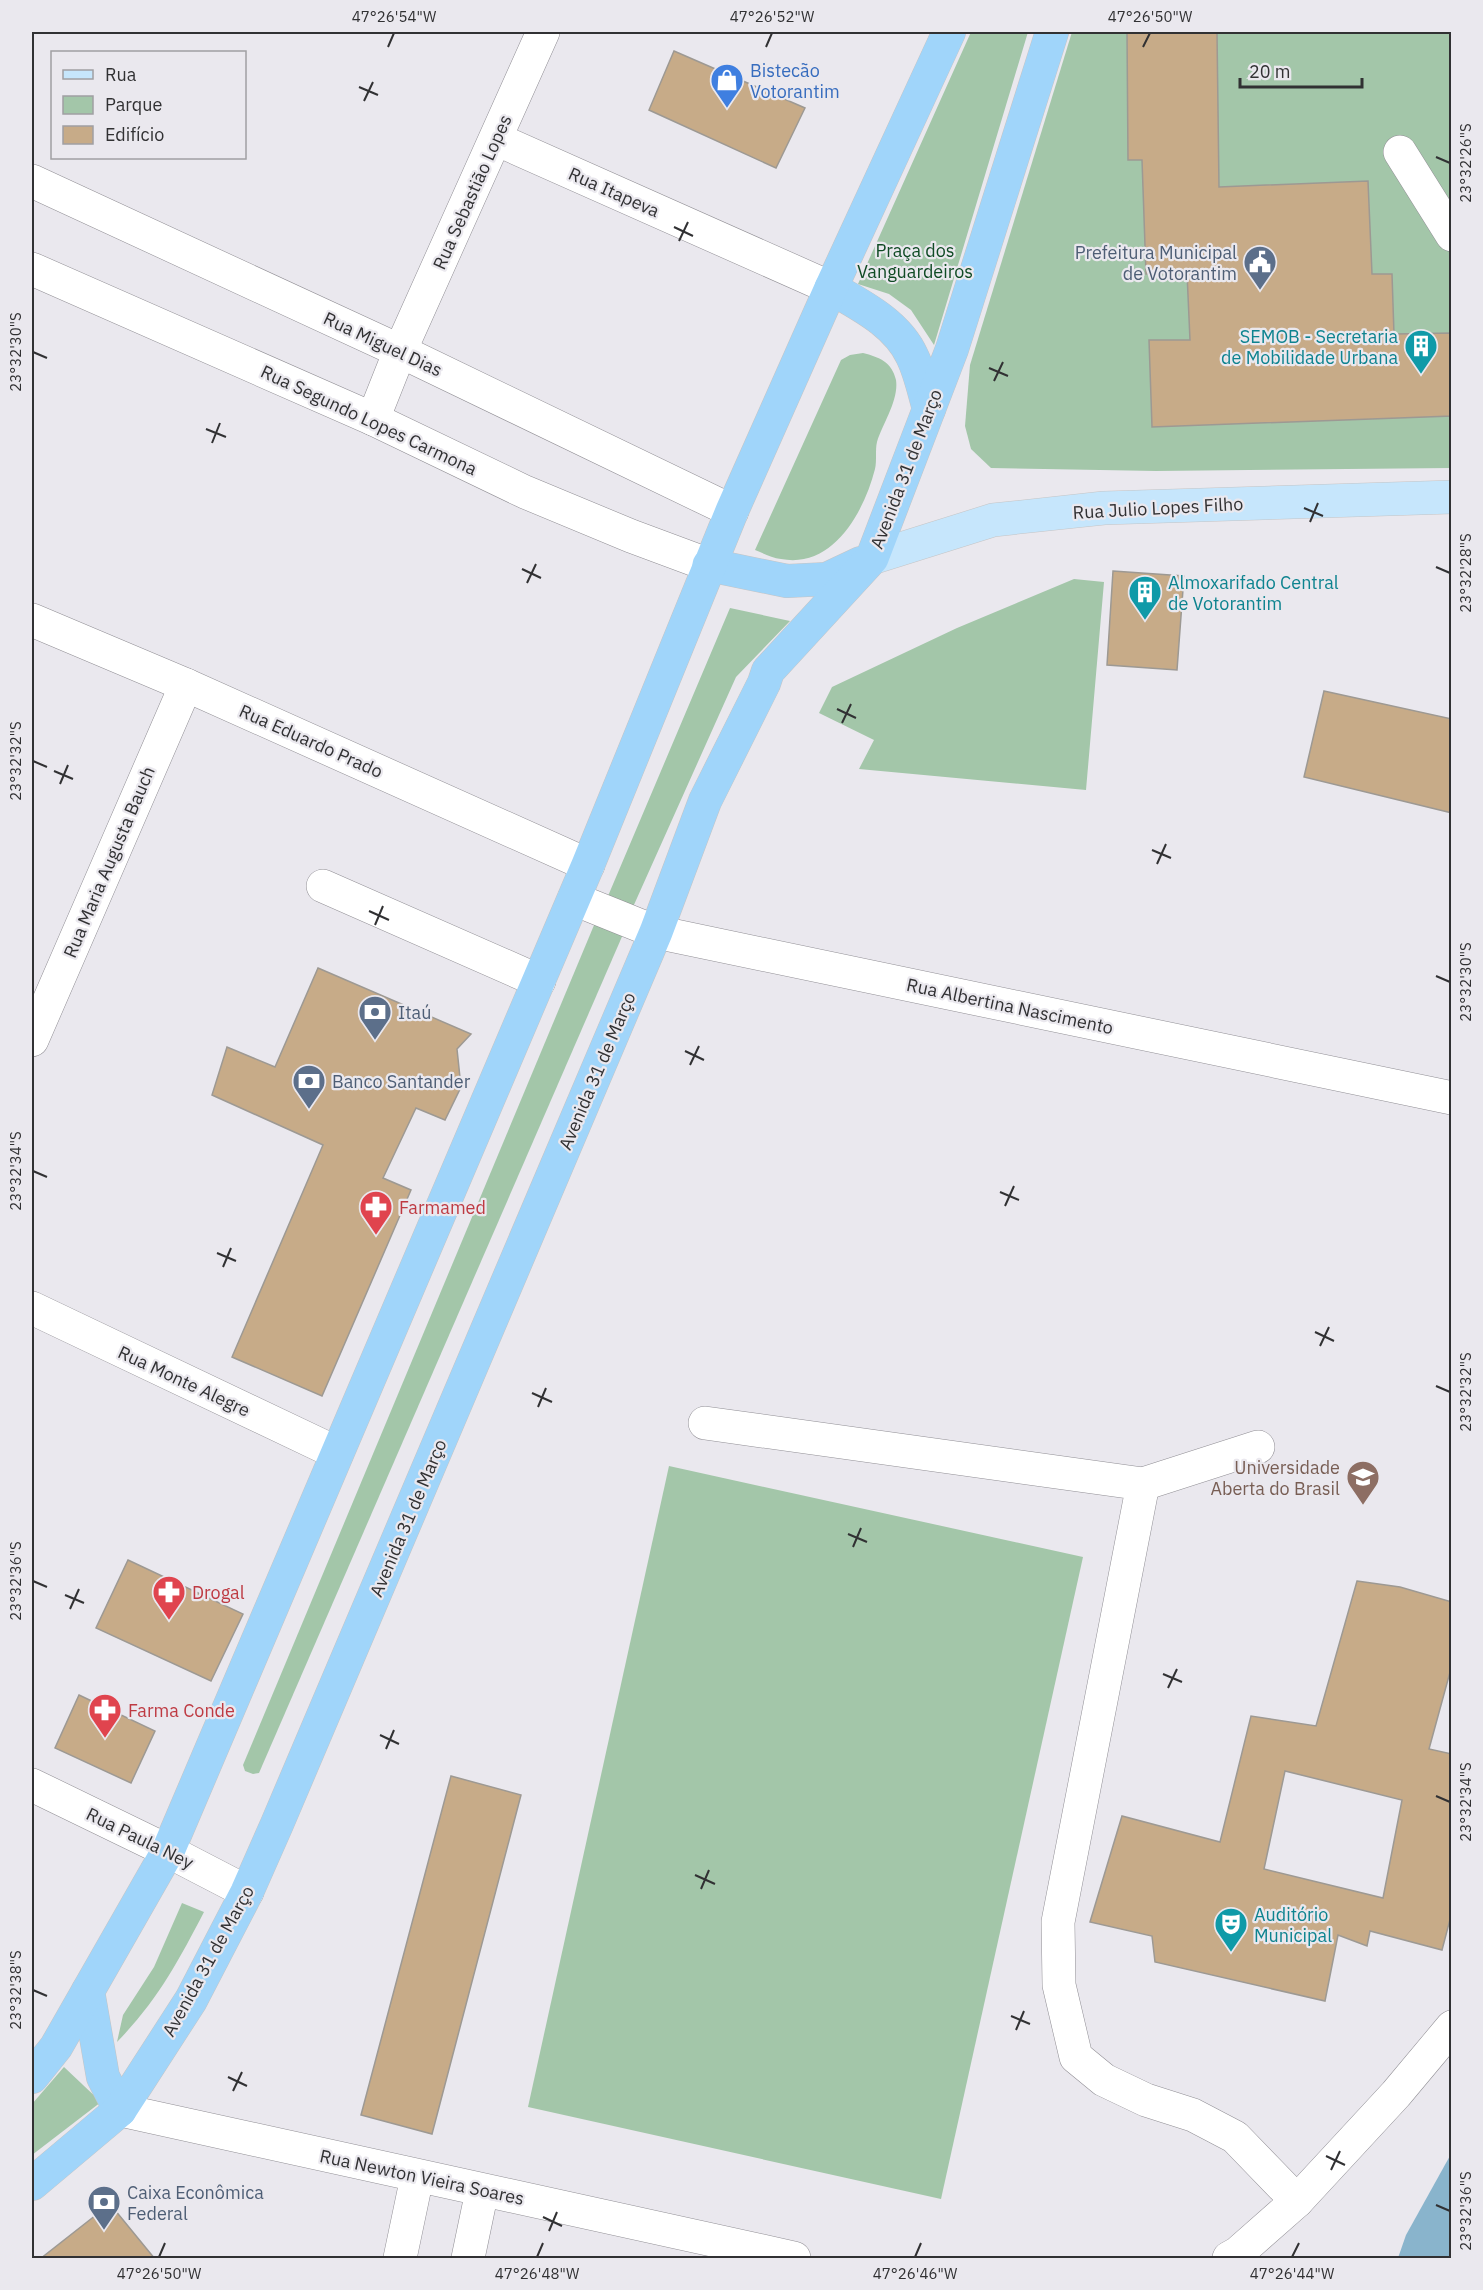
<svg xmlns="http://www.w3.org/2000/svg" width="1483" height="2290" viewBox="0 0 1483 2290" font-family="'IBM Plex Sans',sans-serif">
	<rect width="100%" height="100%" fill="#eae8ee"/>
	<g fill="#a3c6a9">
		<path d="M 971,32 L 1028,32 L 934,345 L 911,310 L 889,294 L 858,284 Z"/>
		<path d="M 1072,32 L 1451,32 L 1451,468 L 1156,471 L 991,468 L 971,449 L 965,426 L 970,365 Z"/>
		<path d="M 863,353 C 879,357 892,362 896,380 C 899,400 883,423 877,442 C 875,450 877,460 875,469 C 864,512 833,569 781,559 C 772,558 763,553 755,550 L 841,360 L 850,355 Z"/>
		<path d="M 1074,579 L 1104,582 L 1086,790 L 859,769 L 874,740 L 819,713 L 832,687 L 957,628 Z"/>
		<path d="M 730,608 L 790,621 L 736,677 L 633,907 L 608,896 Z"/>
		<path d="M 597,918 L 624,932 L 259,1773 L 253,1774 L 245,1771 L 243,1765 Z"/>
		<path d="M 669,1466 L 1083,1557 L 941,2199 L 528,2107 Z"/>
		<path d="M 182,1903 L 204,1912 C 178,1962 157,2001 117,2042 L 123,2015 L 154,1967 Z"/>
		<path d="M 64,2067 L 101,2102 L 32,2155 L 32,2104 Z"/>
	</g>
	<path fill="#89b4cc" d="M 1451,2154 L 1451,2258 L 1398,2258 L 1406,2235 Z"/>
	<g fill="#c7ab88" stroke="#9d9993" stroke-width="1.5" fill-rule="evenodd">
		<path d="M 1127,32 L 1217,32 L 1219,187 L 1368,181 L 1372,274 L 1392,274 L 1394,334 L 1452,333 L 1452,416 L 1152,427 L 1149,340 L 1190,340 L 1187,273 L 1146,274 L 1142,160 L 1128,160 Z"/>
		<path d="M 674,51 L 805,108 L 776,168 L 649,110 Z"/>
		<path d="M 1113,571 L 1184,576 L 1177,670 L 1107,665 Z"/>
		<path d="M 1324,691 L 1452,719 L 1452,813 L 1304,777 Z"/>
		<path d="M 318,968 L 471,1034 L 457,1049 L 461,1087 L 445,1120 L 416,1108 L 383,1178 L 411,1190 L 322,1396 L 232,1357 L 323,1145 L 212,1095 L 227,1047 L 275,1067 Z"/>
		<path d="M 128,1560 L 243,1614 L 211,1681 L 96,1628 Z"/>
		<path d="M 1357,1581 L 1400,1587 L 1452,1602 L 1452,1665 L 1429,1749 L 1452,1754 L 1452,1912 L 1442,1950 L 1370,1931 L 1367,1946 L 1338,1935 L 1325,2001 L 1155,1962 L 1152,1936 L 1090,1922 L 1122,1816 L 1220,1842 L 1251,1716 L 1316,1726 ZM 1285,1771 L 1402,1800 L 1383,1898 L 1264,1869 Z"/>
		<path d="M 79,1695 L 155,1731 L 131,1783 L 55,1748 Z"/>
		<path d="M 451,1776 L 521,1795 L 432,2134 L 361,2115 Z"/>
		<path d="M 110,2204 L 155,2259 L 40,2259 Z"/>
	</g>
	<g fill="none" stroke-linecap="round" stroke-linejoin="round">
		<g stroke="#918f95" stroke-width="34">
			<g id="minor">
				<path d="M 496,139 L 831,288"/>
				<path d="M 1400,152 L 1452,235"/>
				<path d="M 32,181 L 400,351 L 732,511"/>
				<path d="M 32,269 L 373,419 L 525,492 L 631,536 L 709,565"/>
				<path d="M 373,419 L 400,351 L 543,32"/>
				<path d="M 32,620 L 186,685 L 588,865"/>
				<path d="M 323,886 L 539,981"/>
				<path d="M 574,899 L 656,932 L 1452,1098"/>
				<path d="M 32,1040 L 186,685"/>
				<path d="M 32,1308 L 337,1453"/>
				<path d="M 705,1423 L 1143,1484 L 1058,1922 L 1059,1985 L 1076,2057 L 1104,2080 L 1146,2100 L 1193,2115 L 1235,2137 L 1297,2201"/>
				<path d="M 1143,1484 L 1258,1447"/>
				<path d="M 32,1785 L 168,1851 L 247,1892"/>
				<path d="M 120,2110 L 794,2258"/>
				<path d="M 400,2258 L 417,2177"/>
				<path d="M 468,2258 L 482,2191"/>
				<path d="M 1229,2258 L 1238,2253 L 1297,2201 L 1396,2094 L 1452,2027"/>
			</g>
		</g>
		<g stroke="#c5c5c6" stroke-width="34">
			<path id="major" d="M 872,558 L 993,520 L 1104,508 L 1452,497"/>
		</g>
		<g stroke="#c5c5c6" stroke-width="34">
			<g id="highway">
				<path d="M 831,288 C 860,305 897,323 912,356 C 920,372 924,392 929,409"/>
				<path d="M 709,565 L 787,581 L 827,579 L 861,563"/>
				<path d="M 88,1991 L 103,2077 L 120,2110"/>
				<path d="M 32,2077 L 56,2047 L 168,1851 L 588,865 L 732,511 L 831,288 L 949,32"/>
				<path d="M 32,2184 L 120,2110 L 191,2000 L 247,1892 L 277,1824 L 656,932 L 705,801 L 764,683 L 768,671 L 872,558 L 952,349 L 1052,32"/>
			</g>
		</g>
		<use href="#minor" stroke="#fff" stroke-width="33"/>
		<use href="#major" stroke="#c6e6fc" stroke-width="33"/>
		<use href="#highway" stroke="#a0d5fa" stroke-width="33"/>
	</g>
	<path fill="none" stroke="#313133" stroke-width="2" d="M 388,47 L 394,33M 766,47 L 772,33M 1143,47 L 1150,33M 359,87 L 378,95M 364,101 L 373,82M 1436,157 L 1450,163M 674,227 L 693,236M 679,241 L 688,222M 33,352 L 47,358M 989,368 L 1008,376M 994,381 L 1003,362M 206,429 L 226,437M 212,443 L 220,423M 1304,508 L 1323,516M 1310,522 L 1318,503M 1436,567 L 1450,573M 522,569 L 541,578M 527,583 L 536,564M 837,709 L 856,718M 842,723 L 851,704M 33,761 L 47,767M 54,771 L 73,779M 60,784 L 68,765M 1152,850 L 1171,858M 1157,864 L 1166,844M 369,911 L 389,920M 375,925 L 383,906M 1436,976 L 1450,982M 685,1051 L 704,1060M 690,1065 L 699,1046M 33,1171 L 47,1177M 1000,1192 L 1019,1200M 1005,1206 L 1014,1186M 217,1253 L 236,1261M 223,1267 L 231,1248M 1315,1332 L 1334,1341M 1320,1346 L 1329,1327M 1436,1386 L 1450,1392M 532,1393 L 552,1402M 538,1407 L 546,1388M 848,1534 L 867,1542M 853,1547 L 861,1528M 33,1581 L 47,1587M 65,1595 L 84,1603M 70,1609 L 79,1589M 1163,1674 L 1182,1682M 1168,1688 L 1177,1669M 380,1735 L 399,1744M 386,1749 L 394,1730M 1436,1796 L 1450,1802M 695,1875 L 715,1884M 701,1889 L 709,1870M 33,1990 L 47,1996M 1011,2016 L 1030,2024M 1016,2030 L 1024,2011M 228,2077 L 247,2086M 233,2091 L 242,2072M 1326,2156 L 1345,2165M 1331,2170 L 1340,2151M 1436,2205 L 1450,2211M 543,2217 L 562,2226M 549,2231 L 557,2212M 159,2257 L 165,2243M 537,2257 L 543,2243M 915,2257 L 921,2243M 1292,2257 L 1299,2243"/>
	<defs>
		<g id="shop-pin" transform="scale(1.725)"><path d="M0 17L-7.5 6A9.5 9.5 0 1 1 7.5 6Z" fill="#3f7fe0" stroke="#eae8ee"/><path d="M-5-2.5h2.3a2.7 3.5 0 0 1 5.4 0H5L5.5 6h-11ZM-1.5-2.5h3a1.5 2.3 0 0 0-3 0Z" fill="#fff"/></g>
		<g id="civic-pin" transform="scale(1.725)"><path d="M0 17L-7.5 6A9.5 9.5 0 1 1 7.5 6Z" fill="#5c6f8a" stroke="#eae8ee"/><path d="M-.6-6.5H3V-4.5H.6V-3L4-1V1h2V6H-6V1h2V-1L-.6-3ZM-1.2 2.5V6h2.4V2.5Z" fill="#fff"/></g>
		<g id="building-pin" transform="scale(1.725)"><path d="M0 17L-7.5 6A9.5 9.5 0 1 1 7.5 6Z" fill="#0f9aa8" stroke="#eae8ee"/><path d="M-4-6H4V6H1V3H-1V6H-4ZM-2.5-4.3h1.7v1.8h-1.7ZM.8-4.3h1.7v1.8H.8ZM-2.5-1h1.7V.8h-1.7ZM.8-1h1.7V.8H.8Z" fill="#fff"/></g>
		<g id="bank-pin" transform="scale(1.725)"><path d="M0 17L-7.5 6A9.5 9.5 0 1 1 7.5 6Z" fill="#5c6f8a" stroke="#eae8ee"/><path d="M-6-4H6V4H-6ZM0-2.3a2.3 2.3 0 1 0 0 4.6a2.3 2.3 0 1 0 0-4.6Z" fill="#fff"/></g>
		<g id="pharmacy-pin" transform="scale(1.725)"><path d="M0 17L-7.5 6A9.5 9.5 0 1 1 7.5 6Z" fill="#e0444e" stroke="#eae8ee"/><path d="M-2-6h4v4h4v4h-4v4h-4v-4h-4v-4h4Z" fill="#fff"/></g>
		<g id="university-pin" transform="scale(1.725)"><path d="M0 17L-7.5 6A9.5 9.5 0 1 1 7.5 6Z" fill="#8d6e63" stroke="#eae8ee"/><path d="M0-5L7-2L0 1L-7-2ZM-4 1L0 2.5L4 1V4Q0 6-4 4Z" fill="#fff"/></g>
		<g id="theatre-pin" transform="scale(1.725)"><path d="M0 17L-7.5 6A9.5 9.5 0 1 1 7.5 6Z" fill="#0f9aa8" stroke="#eae8ee"/><path d="M-5-5.5Q0-4 5-5.5V0Q5 5 0 6Q-5 5-5 0ZM-3.3-2.5H-1v1.5H-3.3ZM1-2.5H3.3v1.5H1ZM-2.8 1Q0 5.5 2.8 1Z" fill="#fff"/></g>
	</defs>
	<g fill-rule="evenodd">
		<use href="#shop-pin" x="727" y="80"/>
		<use href="#civic-pin" x="1260" y="262"/>
		<use href="#building-pin" x="1421" y="346"/>
		<use href="#building-pin" x="1145" y="592"/>
		<use href="#bank-pin" x="375" y="1012"/>
		<use href="#bank-pin" x="309" y="1081"/>
		<use href="#pharmacy-pin" x="376" y="1207"/>
		<use href="#university-pin" x="1363" y="1477"/>
		<use href="#pharmacy-pin" x="169" y="1592"/>
		<use href="#pharmacy-pin" x="105" y="1710"/>
		<use href="#theatre-pin" x="1231" y="1924"/>
		<use href="#bank-pin" x="104" y="2202"/>
	</g>
	<g text-anchor="middle" dominant-baseline="central" stroke-width="4.5" stroke-linejoin="round" paint-order="stroke">
		<g font-size="18" fill="#366cbe" stroke="#eae8ee" text-anchor="start">
			<text x="750" y="70">Bistecão<tspan x="750" dy="21">Votorantim</tspan></text>
		</g>
		<g font-size="18" fill="#313133" stroke="#eae8ee">
			<text transform="translate(472 192) rotate(-66)">Rua Sebastião Lopes</text>
			<text transform="translate(614 192) rotate(24)">Rua Itapeva</text>
			<text transform="translate(383 344) rotate(25)">Rua Miguel Dias</text>
			<text transform="translate(369 420) rotate(25)">Rua Segundo Lopes Carmona</text>
			<text transform="translate(906 469) rotate(-69)">Avenida 31 de Março</text>
			<text transform="translate(1158 508) rotate(-3)">Rua Julio Lopes Filho</text>
			<text transform="translate(311 741) rotate(24)">Rua Eduardo Prado</text>
			<text transform="translate(109 862) rotate(-67)">Rua Maria Augusta Bauch</text>
			<text transform="translate(1010 1006) rotate(12)">Rua Albertina Nascimento</text>
			<text transform="translate(597 1071) rotate(-67)">Avenida 31 de Março</text>
			<text transform="translate(184 1381) rotate(25)">Rua Monte Alegre</text>
			<text transform="translate(408 1518) rotate(-67)">Avenida 31 de Março</text>
			<text transform="translate(140 1838) rotate(26)">Rua Paula Ney</text>
			<text transform="translate(208 1961) rotate(-61)">Avenida 31 de Março</text>
			<text transform="translate(422 2177) rotate(12)">Rua Newton Vieira Soares</text>
		</g>
		<g font-size="18" fill="#104b25" stroke="#eae8ee">
			<text x="915" y="250">Praça dos<tspan x="915" dy="21">Vanguardeiros</tspan></text>
		</g>
		<g font-size="18" fill="#4e5e75" stroke="#eae8ee" text-anchor="start">
			<text x="1237" y="252" text-anchor="end">Prefeitura Municipal<tspan x="1237" dy="21">de Votorantim</tspan></text>
			<text x="398" y="1012">Itaú</text>
			<text x="332" y="1081">Banco Santander</text>
			<text x="127" y="2192">Caixa Econômica<tspan x="127" dy="21">Federal</tspan></text>
		</g>
		<g font-size="18" fill="#0d838f" stroke="#eae8ee" text-anchor="start">
			<text x="1398" y="336" text-anchor="end">SEMOB - Secretaria<tspan x="1398" dy="21">de Mobilidade Urbana</tspan></text>
			<text x="1168" y="582">Almoxarifado Central<tspan x="1168" dy="21">de Votorantim</tspan></text>
			<text x="1254" y="1914">Auditório<tspan x="1254" dy="21">Municipal</tspan></text>
		</g>
		<g font-size="18" fill="#be3a42" stroke="#eae8ee" text-anchor="start">
			<text x="399" y="1207">Farmamed</text>
			<text x="192" y="1592">Drogal</text>
			<text x="128" y="1710">Farma Conde</text>
		</g>
		<g font-size="18" fill="#785e54" stroke="#eae8ee" text-anchor="end">
			<text x="1340" y="1467">Universidade<tspan x="1340" dy="21">Aberta do Brasil</tspan></text>
		</g>
	</g>
	<rect width="1483" height="2290" fill="none" stroke="#eae8ee" stroke-width="66"/>
	<rect x="51" y="51" width="195" height="108" fill="#eae8ee" stroke="#a09fa3" stroke-width="1.5"/>
	<rect x="63" y="70" width="30" height="9" fill="#c6e6fc" stroke="#a09fa3" stroke-width="1.5"/>
	<text x="105" y="81" font-size="18" fill="#313133">Rua</text>
	<rect x="63" y="96" width="30" height="18" fill="#a3c6a9" stroke="#a09fa3" stroke-width="1.5"/>
	<text x="105" y="111" font-size="18" fill="#313133">Parque</text>
	<rect x="63" y="126" width="30" height="18" fill="#c7ab88" stroke="#a09fa3" stroke-width="1.5"/>
	<text x="105" y="141" font-size="18" fill="#313133">Edifício</text>
	<path d="M1240 78v9h122v-9" fill="none" stroke="#313133" stroke-width="3"/>
	<text x="1249" y="78" font-size="18" fill="#313133" stroke="#eae8ee" stroke-width="4.5" paint-order="stroke">20 m</text>
	<rect x="33" y="33" width="1417" height="2224" fill="none" stroke="#313133" stroke-width="2"/>
	<g font-size="15" text-anchor="middle" fill="#313133">
		<text x="394" y="22">47°26'54"W</text>
		<text x="772" y="22">47°26'52"W</text>
		<text x="1150" y="22">47°26'50"W</text>
		<text transform="translate(1466 163) rotate(-90)" y="5">23°32'26"S</text>
		<text transform="translate(16 352) rotate(-90)" y="5">23°32'30"S</text>
		<text transform="translate(1466 573) rotate(-90)" y="5">23°32'28"S</text>
		<text transform="translate(16 761) rotate(-90)" y="5">23°32'32"S</text>
		<text transform="translate(1466 982) rotate(-90)" y="5">23°32'30"S</text>
		<text transform="translate(16 1171) rotate(-90)" y="5">23°32'34"S</text>
		<text transform="translate(1466 1392) rotate(-90)" y="5">23°32'32"S</text>
		<text transform="translate(16 1581) rotate(-90)" y="5">23°32'36"S</text>
		<text transform="translate(1466 1802) rotate(-90)" y="5">23°32'34"S</text>
		<text transform="translate(16 1990) rotate(-90)" y="5">23°32'38"S</text>
		<text transform="translate(1466 2211) rotate(-90)" y="5">23°32'36"S</text>
		<text x="159" y="2279">47°26'50"W</text>
		<text x="537" y="2279">47°26'48"W</text>
		<text x="915" y="2279">47°26'46"W</text>
		<text x="1292" y="2279">47°26'44"W</text>
	</g>
</svg>
